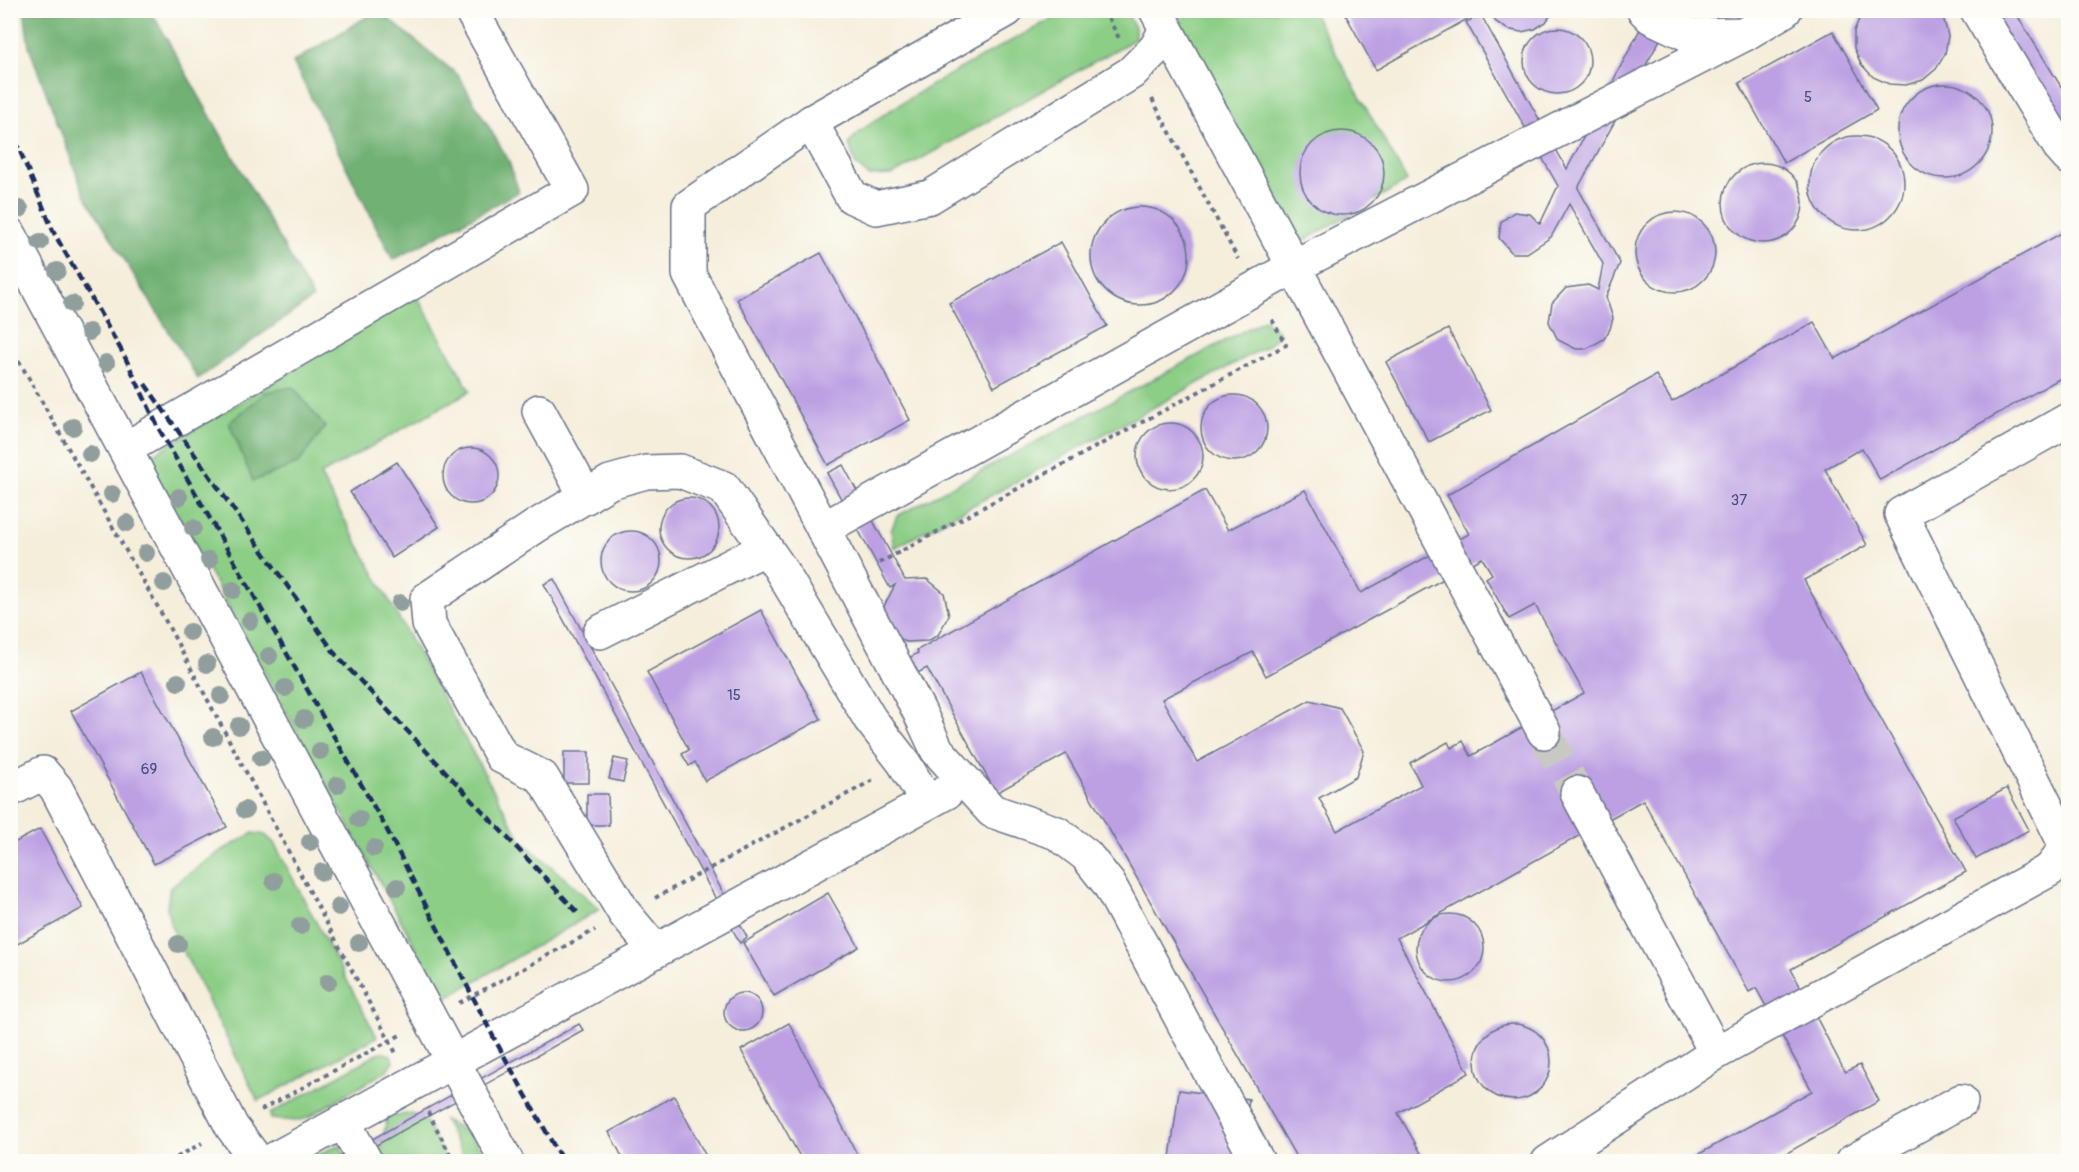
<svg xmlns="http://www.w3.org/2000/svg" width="2079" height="1172" viewBox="0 0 2079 1172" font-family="Pangolin,sans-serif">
	<rect width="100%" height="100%" fill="#fdfcf7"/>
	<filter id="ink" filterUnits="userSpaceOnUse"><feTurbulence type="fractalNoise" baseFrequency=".0167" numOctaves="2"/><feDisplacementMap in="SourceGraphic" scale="12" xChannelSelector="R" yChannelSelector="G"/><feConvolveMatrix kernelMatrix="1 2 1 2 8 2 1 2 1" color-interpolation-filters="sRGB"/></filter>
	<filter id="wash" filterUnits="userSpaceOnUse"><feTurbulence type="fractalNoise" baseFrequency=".008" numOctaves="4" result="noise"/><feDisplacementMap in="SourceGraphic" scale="24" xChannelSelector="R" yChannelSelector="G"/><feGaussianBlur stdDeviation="1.35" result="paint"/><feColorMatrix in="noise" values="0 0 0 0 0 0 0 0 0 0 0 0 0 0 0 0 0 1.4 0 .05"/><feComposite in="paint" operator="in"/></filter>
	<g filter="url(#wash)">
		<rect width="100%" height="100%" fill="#f5eedb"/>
		<g fill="#8cce86" stroke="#547e72" stroke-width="1.5">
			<path d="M 1068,10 L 1125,11 L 1135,27 L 1135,39 L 892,175 L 869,176 L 856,165 L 849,144 C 862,117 1031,31 1068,10 Z"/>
			<path d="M 1171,11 L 1312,11 L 1407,181 L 1302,242 Z"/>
			<path d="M 417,296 L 470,391 L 320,475 L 521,840 L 600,909 L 444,999 L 147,458 Z"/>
			<path d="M 1264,320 L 1280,333 L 1267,346 L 894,548 L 891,531 L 897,516 Z"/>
			<path d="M 253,833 L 265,835 L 274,843 L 377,1037 L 258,1101 L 171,926 L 167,908 L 170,887 L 221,851 Z"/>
			<path d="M 381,1052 L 391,1055 L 393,1062 L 388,1070 L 307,1118 L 296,1121 L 271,1119 L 270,1114 Z"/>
			<path d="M 411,1113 L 426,1122 L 447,1161 L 384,1161 L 380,1152 L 387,1118 Z"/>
			<path d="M 444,1120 L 468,1132 L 489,1161 L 466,1161 Z"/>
			<path d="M 339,1145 L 351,1162 L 305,1162 L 335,1146 Z"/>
		</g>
		<g fill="#71b173" stroke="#467068" stroke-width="1.5">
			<path d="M 24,11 L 151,11 L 313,298 L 198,379 L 84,194 L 29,47 Z"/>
			<path d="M 376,11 L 379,11 L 458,75 L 508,159 L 519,192 L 393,260 L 293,62 Z"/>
			<path d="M 293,387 L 325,427 L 298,464 L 253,481 L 229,423 L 266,392 Z"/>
		</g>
		<g id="blocks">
			<g fill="#bca0e3" fill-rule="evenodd">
				<path d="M 1343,10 L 1479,10 L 1480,12 L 1376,70 Z"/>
				<path d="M 1488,10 L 1554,10 L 1546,22 L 1535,29 L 1521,32 L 1507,29 L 1496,22 Z"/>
				<path d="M 1863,10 L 1938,10 L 1944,20 L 1948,36 L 1945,54 L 1936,69 L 1923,80 L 1906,85 L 1889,84 L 1873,77 L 1861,64 L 1854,48 L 1854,31 Z"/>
				<path d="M 1989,10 L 2014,10 L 2068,98 L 2068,146 Z"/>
				<path d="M 1481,15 L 1567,169 L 1647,16 L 1673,16 L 1578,188 L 1620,263 L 1606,297 L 1613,318 L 1610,329 L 1604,339 L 1586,349 L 1576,349 L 1558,340 L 1549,322 L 1552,303 L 1566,288 L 1588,285 L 1598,290 L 1603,264 L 1569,204 L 1551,237 L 1527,253 L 1512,253 L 1499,238 L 1501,222 L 1514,212 L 1530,214 L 1540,224 L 1558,186 L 1466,22 Z"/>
				<circle cx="1557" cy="61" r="33"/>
				<path d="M 1833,31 L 1877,110 L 1784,163 L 1739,83 Z"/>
				<circle cx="1945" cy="131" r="47"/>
				<circle cx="1342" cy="173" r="42"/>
				<circle cx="1857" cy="183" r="47"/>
				<circle cx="1763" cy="203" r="40"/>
				<circle cx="1140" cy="256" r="49"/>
				<circle cx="1675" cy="252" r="40"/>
				<path d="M 2067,230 L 2068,374 L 1880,480 L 1862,448 L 1825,469 L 1867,545 L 1804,580 L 1966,872 L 1791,969 L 1845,1072 L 1860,1065 L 1879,1101 L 1771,1162 L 1685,1162 L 1812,1091 L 1756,988 L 1749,992 L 1643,800 L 1397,938 L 1469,1073 L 1398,1113 L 1426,1162 L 1299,1162 L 1066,754 L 996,793 L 927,668 L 908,678 L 900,663 L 918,653 L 917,650 L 1205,490 L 1228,530 L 1305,490 L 1361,593 L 1469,534 L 1447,495 L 1656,375 L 1672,402 L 1814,322 L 1835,359 ZM 1482,558 L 1492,574 L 1486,578 L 1509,619 L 1535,605 L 1584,693 L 1471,756 L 1463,741 L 1451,748 L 1448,742 L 1410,763 L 1421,785 L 1337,831 L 1319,798 L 1356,777 L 1364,751 L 1340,708 L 1310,700 L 1197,762 L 1162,699 L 1253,652 L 1266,676 Z"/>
				<path d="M 1061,242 L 1107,326 L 994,387 L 949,303 Z"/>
				<path d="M 821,253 L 910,420 L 828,465 L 737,299 Z"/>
				<path d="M 1448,329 L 1491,410 L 1429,442 L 1386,362 Z"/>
				<circle cx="1234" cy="428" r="33"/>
				<circle cx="1170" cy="456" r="33"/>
				<circle cx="471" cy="476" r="28"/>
				<path d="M 397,462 L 439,527 L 392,558 L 350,492 Z"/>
				<path d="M 843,465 L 905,580 L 927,579 L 944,593 L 949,615 L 938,635 L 928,641 L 906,642 L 896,636 L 884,617 L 884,606 L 895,585 L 890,588 L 827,473 Z"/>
				<circle cx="689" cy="528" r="30"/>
				<circle cx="631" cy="561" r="30"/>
				<path d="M 554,579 L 747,937 L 740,943 L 544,584 Z"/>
				<path d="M 761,610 L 821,719 L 705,781 L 695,762 L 689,766 L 682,754 L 689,750 L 647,672 Z"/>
				<path d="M 141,672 L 227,827 L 154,864 L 71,711 Z"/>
				<rect x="564" y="752" width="25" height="31"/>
				<path d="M 614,758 L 628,761 L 623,782 L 609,779 Z"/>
				<path d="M 2007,788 L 2029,830 L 1976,859 L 1953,817 Z"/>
				<path d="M 587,794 L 608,794 L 609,825 L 587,825 Z"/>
				<path d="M 40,829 L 83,908 L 10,948 L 10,845 Z"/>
				<path d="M 828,893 L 859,947 L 774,996 L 743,943 Z"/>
				<circle cx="1450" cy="948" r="34"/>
				<circle cx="743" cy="1012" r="19"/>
				<path d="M 789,1023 L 861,1162 L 803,1162 L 741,1050 Z"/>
				<circle cx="1513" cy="1062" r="38"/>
				<path d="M 579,1024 L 583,1030 L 346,1162 L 331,1162 Z"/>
				<path d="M 1179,1090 L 1249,1099 L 1241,1162 L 1199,1162 L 1170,1158 Z"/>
				<path d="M 674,1096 L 709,1162 L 625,1162 L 609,1132 Z"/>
			</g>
		</g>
	</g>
	<g filter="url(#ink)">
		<use href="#blocks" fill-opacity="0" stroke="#67728a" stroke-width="1.5"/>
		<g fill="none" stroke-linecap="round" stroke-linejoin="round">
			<path stroke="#c9c8c2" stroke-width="33" stroke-dasharray="33 16" stroke-linecap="butt" d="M 1544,732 L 1577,793"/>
			<g stroke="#67728a" stroke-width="36">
				<g id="minor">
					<path d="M 1007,10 L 811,122 L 689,206 L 689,274 L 919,711 L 937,750 L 992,811 L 1057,833 L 1086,855 L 1109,884 L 1258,1162"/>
					<path d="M 1156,10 L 1544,732"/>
					<path d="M 1644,10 L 1651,17 L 1689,35 L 1745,34 L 1785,10"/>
					<path d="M 1977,10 L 2061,149 L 2068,157"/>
					<path d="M 811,122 L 852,197 L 876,208 L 930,197 L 1131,73 L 1156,48 L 1166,29"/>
					<path d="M 10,235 L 507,1162"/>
					<path d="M 539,411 L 586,497"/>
					<path d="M 125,449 L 572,190 L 471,10"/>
					<path d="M 823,529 L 1295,266 L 1745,34"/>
					<path d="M 600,632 L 766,548"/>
					<path d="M 10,790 L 43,773 L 56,788 L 232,1127 L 258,1162"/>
					<path d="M 1577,793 L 1716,1053"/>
					<path d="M 655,950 L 625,914 L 542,777 L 502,757 L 429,624 L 427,599 L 536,526 L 610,482 L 646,472 L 680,471 L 724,488 L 779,567 L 870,719 L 904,763 L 927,802"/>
					<path d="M 343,1121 L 366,1162"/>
					<path d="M 269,1162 L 947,792"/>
					<path d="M 1548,1162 L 1716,1053 L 2051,869 L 2066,846 L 1901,514 L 2068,420"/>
					<path d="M 1852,1162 L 1961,1101"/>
				</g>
			</g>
			<g stroke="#67728a" stroke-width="4" stroke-dasharray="4.5 4.5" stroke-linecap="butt">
				<path d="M 1104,10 L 1120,40"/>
				<path d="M 1152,99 L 1238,259"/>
				<path d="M 10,345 L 164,618 L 397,1055"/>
				<path d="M 879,563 L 1286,345 L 1271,318"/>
				<path d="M 655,898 L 875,779"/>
				<path d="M 459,1003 L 595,930"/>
				<path d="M 261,1110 L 402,1034"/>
				<path d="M 428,1112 L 454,1162"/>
				<path d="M 169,1162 L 202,1143"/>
			</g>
			<use href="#minor" stroke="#fff" stroke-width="33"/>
			<g stroke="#1b2f5e" stroke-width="4.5" stroke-dasharray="9 4.5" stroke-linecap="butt">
				<path d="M 10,127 L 54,233 L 124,355 L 159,429 L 386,828 L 494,1038 L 563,1162"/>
				<path d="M 145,384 L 336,655 L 579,914"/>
			</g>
		</g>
		<g fill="#909f9d">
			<circle cx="20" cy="209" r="9"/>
			<circle cx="40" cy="242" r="9"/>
			<circle cx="57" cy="271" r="9"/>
			<circle cx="72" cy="304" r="9"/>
			<circle cx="89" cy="332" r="9"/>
			<circle cx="106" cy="363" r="9"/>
			<circle cx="73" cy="427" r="9"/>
			<circle cx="90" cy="454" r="9"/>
			<circle cx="112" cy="494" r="9"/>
			<circle cx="179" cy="497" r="9"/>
			<circle cx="127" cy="523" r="9"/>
			<circle cx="193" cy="528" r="9"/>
			<circle cx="146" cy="553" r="9"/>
			<circle cx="209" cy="560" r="9"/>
			<circle cx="164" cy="583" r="9"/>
			<circle cx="233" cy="590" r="9"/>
			<circle cx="400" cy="603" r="9"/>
			<circle cx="250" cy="621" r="9"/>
			<circle cx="190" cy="632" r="9"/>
			<circle cx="269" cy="656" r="9"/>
			<circle cx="207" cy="664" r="9"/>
			<circle cx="178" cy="682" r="9"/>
			<circle cx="285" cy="688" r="9"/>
			<circle cx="221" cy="696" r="9"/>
			<circle cx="304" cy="719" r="9"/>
			<circle cx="239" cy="726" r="9"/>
			<circle cx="213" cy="737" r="9"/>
			<circle cx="320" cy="751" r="9"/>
			<circle cx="261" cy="758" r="9"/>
			<circle cx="337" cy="785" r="9"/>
			<circle cx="245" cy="810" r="9"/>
			<circle cx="359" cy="819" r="9"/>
			<circle cx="310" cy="842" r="9"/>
			<circle cx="374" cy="848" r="9"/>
			<circle cx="322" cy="872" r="9"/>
			<circle cx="274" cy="881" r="9"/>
			<circle cx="397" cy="887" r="9"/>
			<circle cx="339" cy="907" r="9"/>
			<circle cx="300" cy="926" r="9"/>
			<circle cx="359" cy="943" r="9"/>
			<circle cx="178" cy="944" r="9"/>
			<circle cx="328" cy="982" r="9"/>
		</g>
	</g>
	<g text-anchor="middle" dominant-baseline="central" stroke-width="4.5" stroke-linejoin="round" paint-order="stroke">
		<g font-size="15" fill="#434b7f">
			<text x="1808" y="97">5</text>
			<text x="1739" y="500">37</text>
			<text x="734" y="695">15</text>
			<text x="149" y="769">69</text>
		</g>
	</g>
	<rect width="2079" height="1172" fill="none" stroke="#fdfcf7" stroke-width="36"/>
</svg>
